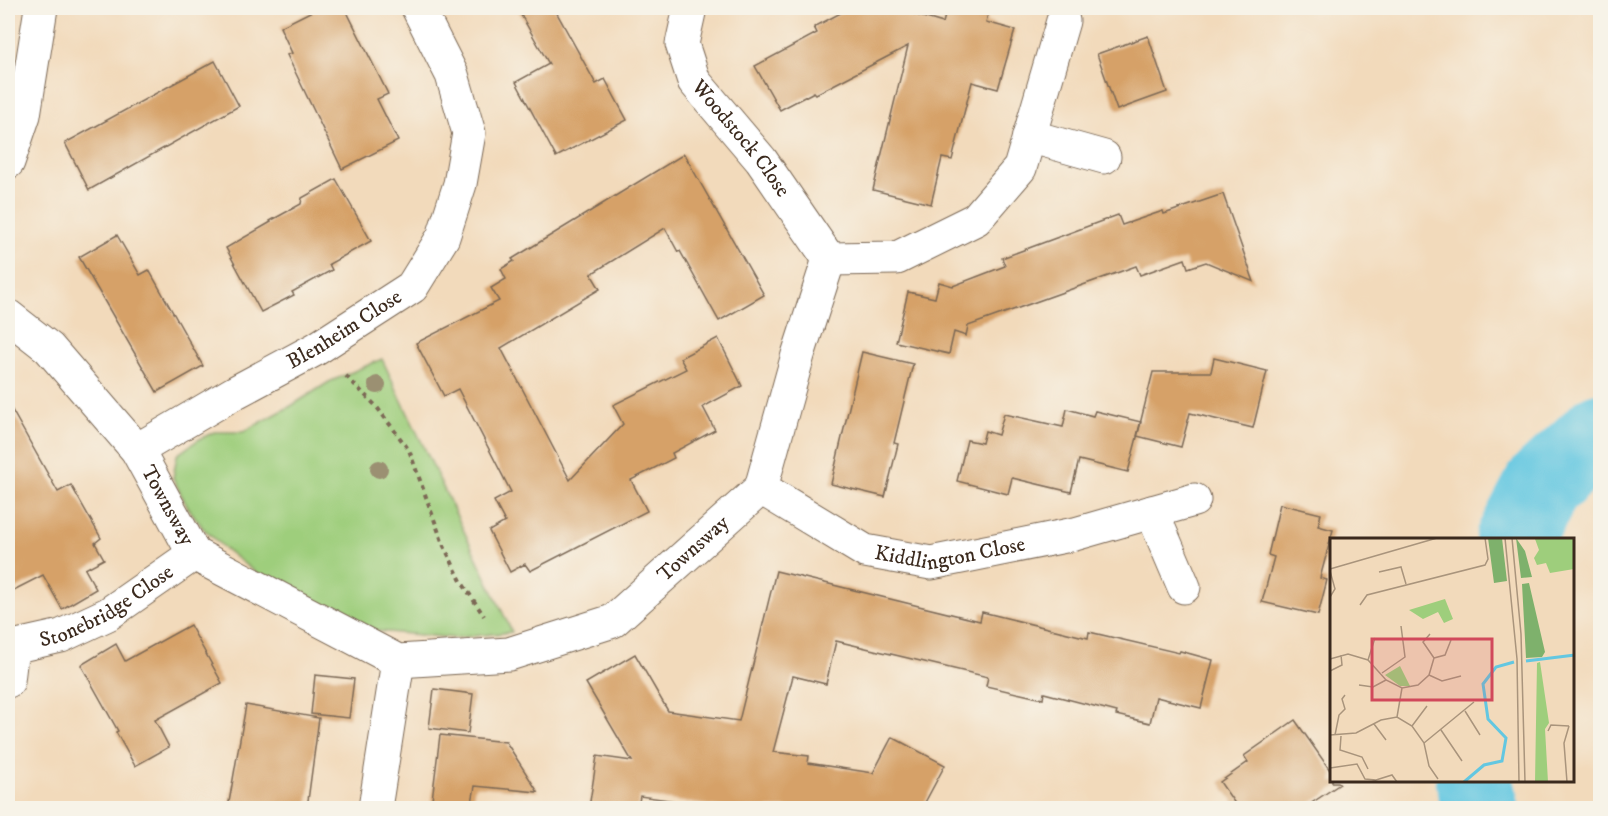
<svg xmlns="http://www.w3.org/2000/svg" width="1608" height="816" viewBox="0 0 1608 816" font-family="'IM FELL DW Pica',serif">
	<rect width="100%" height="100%" fill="#f7f3e8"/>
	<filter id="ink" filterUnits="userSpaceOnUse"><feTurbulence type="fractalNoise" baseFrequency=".0167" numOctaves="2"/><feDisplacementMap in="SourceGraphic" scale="12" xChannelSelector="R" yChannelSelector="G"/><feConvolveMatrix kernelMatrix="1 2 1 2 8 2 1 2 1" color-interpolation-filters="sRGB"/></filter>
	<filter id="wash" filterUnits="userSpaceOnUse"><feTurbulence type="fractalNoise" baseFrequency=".008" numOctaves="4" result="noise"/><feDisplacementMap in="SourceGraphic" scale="24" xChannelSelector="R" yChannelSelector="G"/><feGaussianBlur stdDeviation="1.35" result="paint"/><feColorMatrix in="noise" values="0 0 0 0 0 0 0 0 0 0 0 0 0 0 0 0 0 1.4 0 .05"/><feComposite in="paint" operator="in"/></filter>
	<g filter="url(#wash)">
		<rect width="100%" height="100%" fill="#f2dabb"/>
		<path fill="#9ece7c" stroke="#6c7c4d" stroke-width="1.5" d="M 382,359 L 512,632 L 454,638 L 377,631 L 338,617 L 260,576 L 225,549 L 203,528 L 187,506 L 173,478 L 177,455 L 198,440 L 214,432 L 243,432 L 291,406 L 329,382 Z"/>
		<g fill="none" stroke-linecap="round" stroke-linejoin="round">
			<g stroke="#63c7e1" stroke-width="78">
				<path d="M 1514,540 L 1543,485 L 1600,432"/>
				<path d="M 1475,782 L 1480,808"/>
			</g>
		</g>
		<g id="blocks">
			<g fill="#d6a168">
				<path d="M 318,8 L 345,8 L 388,94 L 377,99 L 398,141 L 342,169 L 287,55 L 292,53 L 280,27 Z"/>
				<path d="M 517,8 L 554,8 L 596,84 L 605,79 L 627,120 L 556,157 L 516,82 L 549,64 Z"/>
				<path d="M 850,8 L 893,8 L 943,23 L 947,8 L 990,8 L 986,22 L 1015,30 L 998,89 L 972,82 L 952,160 L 942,158 L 931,204 L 873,190 L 908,46 L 816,94 L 814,92 L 780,110 L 755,66 L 817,33 L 814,27 Z"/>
				<path d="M 1148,36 L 1167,92 L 1117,110 L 1097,54 Z"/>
				<path d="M 215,61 L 239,106 L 89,190 L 65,143 Z"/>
				<path d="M 684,154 L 764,295 L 719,321 L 680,251 L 678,252 L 665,228 L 591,274 L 600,289 L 501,348 L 570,480 L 623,424 L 613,405 L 686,369 L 680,358 L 718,338 L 742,386 L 703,407 L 715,430 L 672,453 L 674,458 L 631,480 L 647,511 L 530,571 L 525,564 L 510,572 L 489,531 L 505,522 L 494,501 L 511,492 L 458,389 L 444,396 L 416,343 L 499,301 L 491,288 L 506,279 L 501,269 L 514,261 L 512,259 Z"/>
				<path d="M 336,179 L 371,241 L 329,264 L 332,270 L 292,292 L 294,295 L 261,312 L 226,248 L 271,222 L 270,221 L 301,204 L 302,198 Z"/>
				<path d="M 1223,194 L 1254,282 L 1206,262 L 1188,268 L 1185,259 L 1140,275 L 1136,266 L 968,326 L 966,336 L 954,332 L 949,354 L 896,342 L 908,292 L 935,298 L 939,282 L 953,286 L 1005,266 L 1002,258 L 1118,215 L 1122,225 L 1163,211 L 1164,214 Z"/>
				<path d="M 117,235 L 140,275 L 149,270 L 203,366 L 157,392 L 79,257 Z"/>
				<path d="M 862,352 L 913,364 L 894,443 L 898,444 L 885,497 L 831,484 Z"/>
				<path d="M 1214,358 L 1267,371 L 1253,428 L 1190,413 L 1181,447 L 1137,436 L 1153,372 L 1211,372 Z"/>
				<path d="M 8,403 L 58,492 L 71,485 L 101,538 L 95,543 L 104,559 L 85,569 L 96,589 L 62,609 L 43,575 L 8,593 Z"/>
				<path d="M 1067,409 L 1093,416 L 1095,411 L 1141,422 L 1128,472 L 1079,460 L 1071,492 L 1012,478 L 1008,494 L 957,481 L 967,440 L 982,443 L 985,431 L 998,435 L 1004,414 L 1063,427 Z"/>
				<path d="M 1280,504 L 1321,514 L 1318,526 L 1333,530 L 1320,578 L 1327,580 L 1318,615 L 1262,602 L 1274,557 L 1268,555 Z"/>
				<path d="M 776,571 L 980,621 L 982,612 L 1088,638 L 1089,632 L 1179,653 L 1180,651 L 1213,660 L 1201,708 L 1156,697 L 1150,723 L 1116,715 L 1117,712 L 1044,693 L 1043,699 L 986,686 L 988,677 L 836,641 L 826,684 L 793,676 L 773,752 L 809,756 L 808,763 L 873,773 L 892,737 L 945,765 L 922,808 L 727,808 L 640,796 L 638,808 L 589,808 L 597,756 L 632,761 L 586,683 L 635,654 L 668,711 L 739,721 Z"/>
				<path d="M 190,625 L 222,683 L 155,720 L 169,747 L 135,766 L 116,732 L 118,731 L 81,665 L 116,644 L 125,661 Z"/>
				<path d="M 315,675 L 354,679 L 349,718 L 311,714 Z"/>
				<path d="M 434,689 L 473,694 L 468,733 L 429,728 Z"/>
				<path d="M 246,705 L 319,718 L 307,808 L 228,808 Z"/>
				<path d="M 1295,720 L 1332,773 L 1332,782 L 1338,782 L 1340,784 L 1304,808 L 1238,808 L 1220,782 L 1248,762 L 1244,756 Z"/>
				<path d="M 440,735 L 506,742 L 538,792 L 475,786 L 471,808 L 431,808 Z"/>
			</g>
		</g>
	</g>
	<g filter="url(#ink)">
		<use href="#blocks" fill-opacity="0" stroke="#7b6855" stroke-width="1.5"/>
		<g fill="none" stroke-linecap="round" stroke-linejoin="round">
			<g stroke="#7b6855" stroke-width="35">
				<g id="street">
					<path id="s1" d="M 690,8 L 682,44 L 694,81 L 761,160 L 829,259"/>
					<path d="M 1029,136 L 1104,157"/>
					<path d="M 8,162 L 24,115 L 41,8"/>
					<path d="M 829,259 L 897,258 L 976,219 L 1020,168 L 1063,21"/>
					<path id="s2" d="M 8,316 L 49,348 L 137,450 L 194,554 L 398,661 L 509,654 L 613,621 L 761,488 L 798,355 L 829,259"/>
					<path id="s3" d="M 137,450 L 234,393 L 316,349 L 412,287 L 443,237 L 460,184 L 469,133 L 452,75 L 418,8"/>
					<path id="s4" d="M 761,488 L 865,551 L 931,563 L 1075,534 L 1194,500"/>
					<path d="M 1152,512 L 1184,587"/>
					<path id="s5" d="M 8,646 L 12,647 L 61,636 L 108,614 L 194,554"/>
					<path d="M 8,681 L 12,647"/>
					<path d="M 375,808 L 398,661"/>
				</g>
			</g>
			<path stroke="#7b6855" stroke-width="4" stroke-dasharray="4.5 4.5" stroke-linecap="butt" d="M 346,376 L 376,406 L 409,450 L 443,544 L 461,581 L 484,616"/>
			<use href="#street" stroke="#fff" stroke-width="33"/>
		</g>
		<g fill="#9b9072">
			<circle cx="377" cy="385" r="9"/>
			<circle cx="379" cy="469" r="9"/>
		</g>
	</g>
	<g text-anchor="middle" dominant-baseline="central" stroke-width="4.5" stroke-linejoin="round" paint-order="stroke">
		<g font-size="21" fill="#3b2a1e" stroke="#f7f3e8">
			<text stroke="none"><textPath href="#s1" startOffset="150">Woodstock Close</textPath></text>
			<text stroke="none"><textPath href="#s3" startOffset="240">Blenheim Close</textPath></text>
			<text stroke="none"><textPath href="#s2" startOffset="250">Townsway</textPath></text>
			<text stroke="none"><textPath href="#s4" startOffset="208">Kiddlington Close</textPath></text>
			<text stroke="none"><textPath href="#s2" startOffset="864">Townsway</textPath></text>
			<text stroke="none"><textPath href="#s5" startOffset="108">Stonebridge Close</textPath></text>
		</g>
	</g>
	<g transform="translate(1330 538)">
		<rect width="244" height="244" fill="#f2dabb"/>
		<path d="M 244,0 L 244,31 L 220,35 L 216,25 L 207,27 L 204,20 L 209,12 L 205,1 ZM 115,61 L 123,81 L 114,85 L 108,74 L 93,81 L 79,72 ZM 210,124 L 219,185 L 215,191 L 218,244 L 205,244 L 207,125 ZM 70,128 L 80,148 L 70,148 L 55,137 Z" fill="#9ece7c"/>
		<path d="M 158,0 L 172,0 L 177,43 L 164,45 ZM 186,0 L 195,13 L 202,39 L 191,40 ZM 199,45 L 215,114 L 212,119 L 196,120 L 192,46 Z" fill="#7eb16c"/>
		<path fill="none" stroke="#63c7e1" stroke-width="3" d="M 196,123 L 245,117M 134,244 L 154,227 L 172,223 L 176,200 L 158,181 L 153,146 L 166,129 L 184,124"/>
		<path fill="none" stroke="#a9947c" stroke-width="1.5" d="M 175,0 L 187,121 L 189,244M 182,0 L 191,96 L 195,244M 0,31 L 107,0M 0,33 L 5,51 L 0,59M 49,34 L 71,29 L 76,46M 30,67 L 37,57 L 155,27 L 158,21 L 155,0M 100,96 L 93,104 L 104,120M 104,120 L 115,117 L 121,102M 0,121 L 18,116 L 38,122 L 56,142 L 72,150 L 88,147 L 99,137 L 104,120M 38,122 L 45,100M 0,133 L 12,127 L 11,117M 52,135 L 75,119 L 71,88M 99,137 L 112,143 L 131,138M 29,147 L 43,149 L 56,142M 135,173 L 150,197M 67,179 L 72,150M 44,186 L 56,202M 82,188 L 97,168M 111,192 L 132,223M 218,193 L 221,187 L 239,188M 0,197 L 26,195 L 51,182 L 67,179 L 82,188 L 94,205 L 144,164M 5,197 L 9,177 L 15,171 L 12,161 L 15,157M 11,198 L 10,212 L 32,219 L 38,231M 94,205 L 99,228 L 108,241M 0,230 L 27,226 L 35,241 L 46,242 L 42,244M 46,242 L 62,237 L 67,244M 237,244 L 234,205 L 239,188"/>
		<path fill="#d1495b" fill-opacity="0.15" stroke="#d1495b" stroke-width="3" d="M 42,101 L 162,101 L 162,162 L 42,162 Z"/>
		<rect width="244" height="244" fill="none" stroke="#3b2a1e" stroke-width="3"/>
	</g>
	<rect width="1608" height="816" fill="none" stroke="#f7f3e8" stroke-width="30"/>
</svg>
